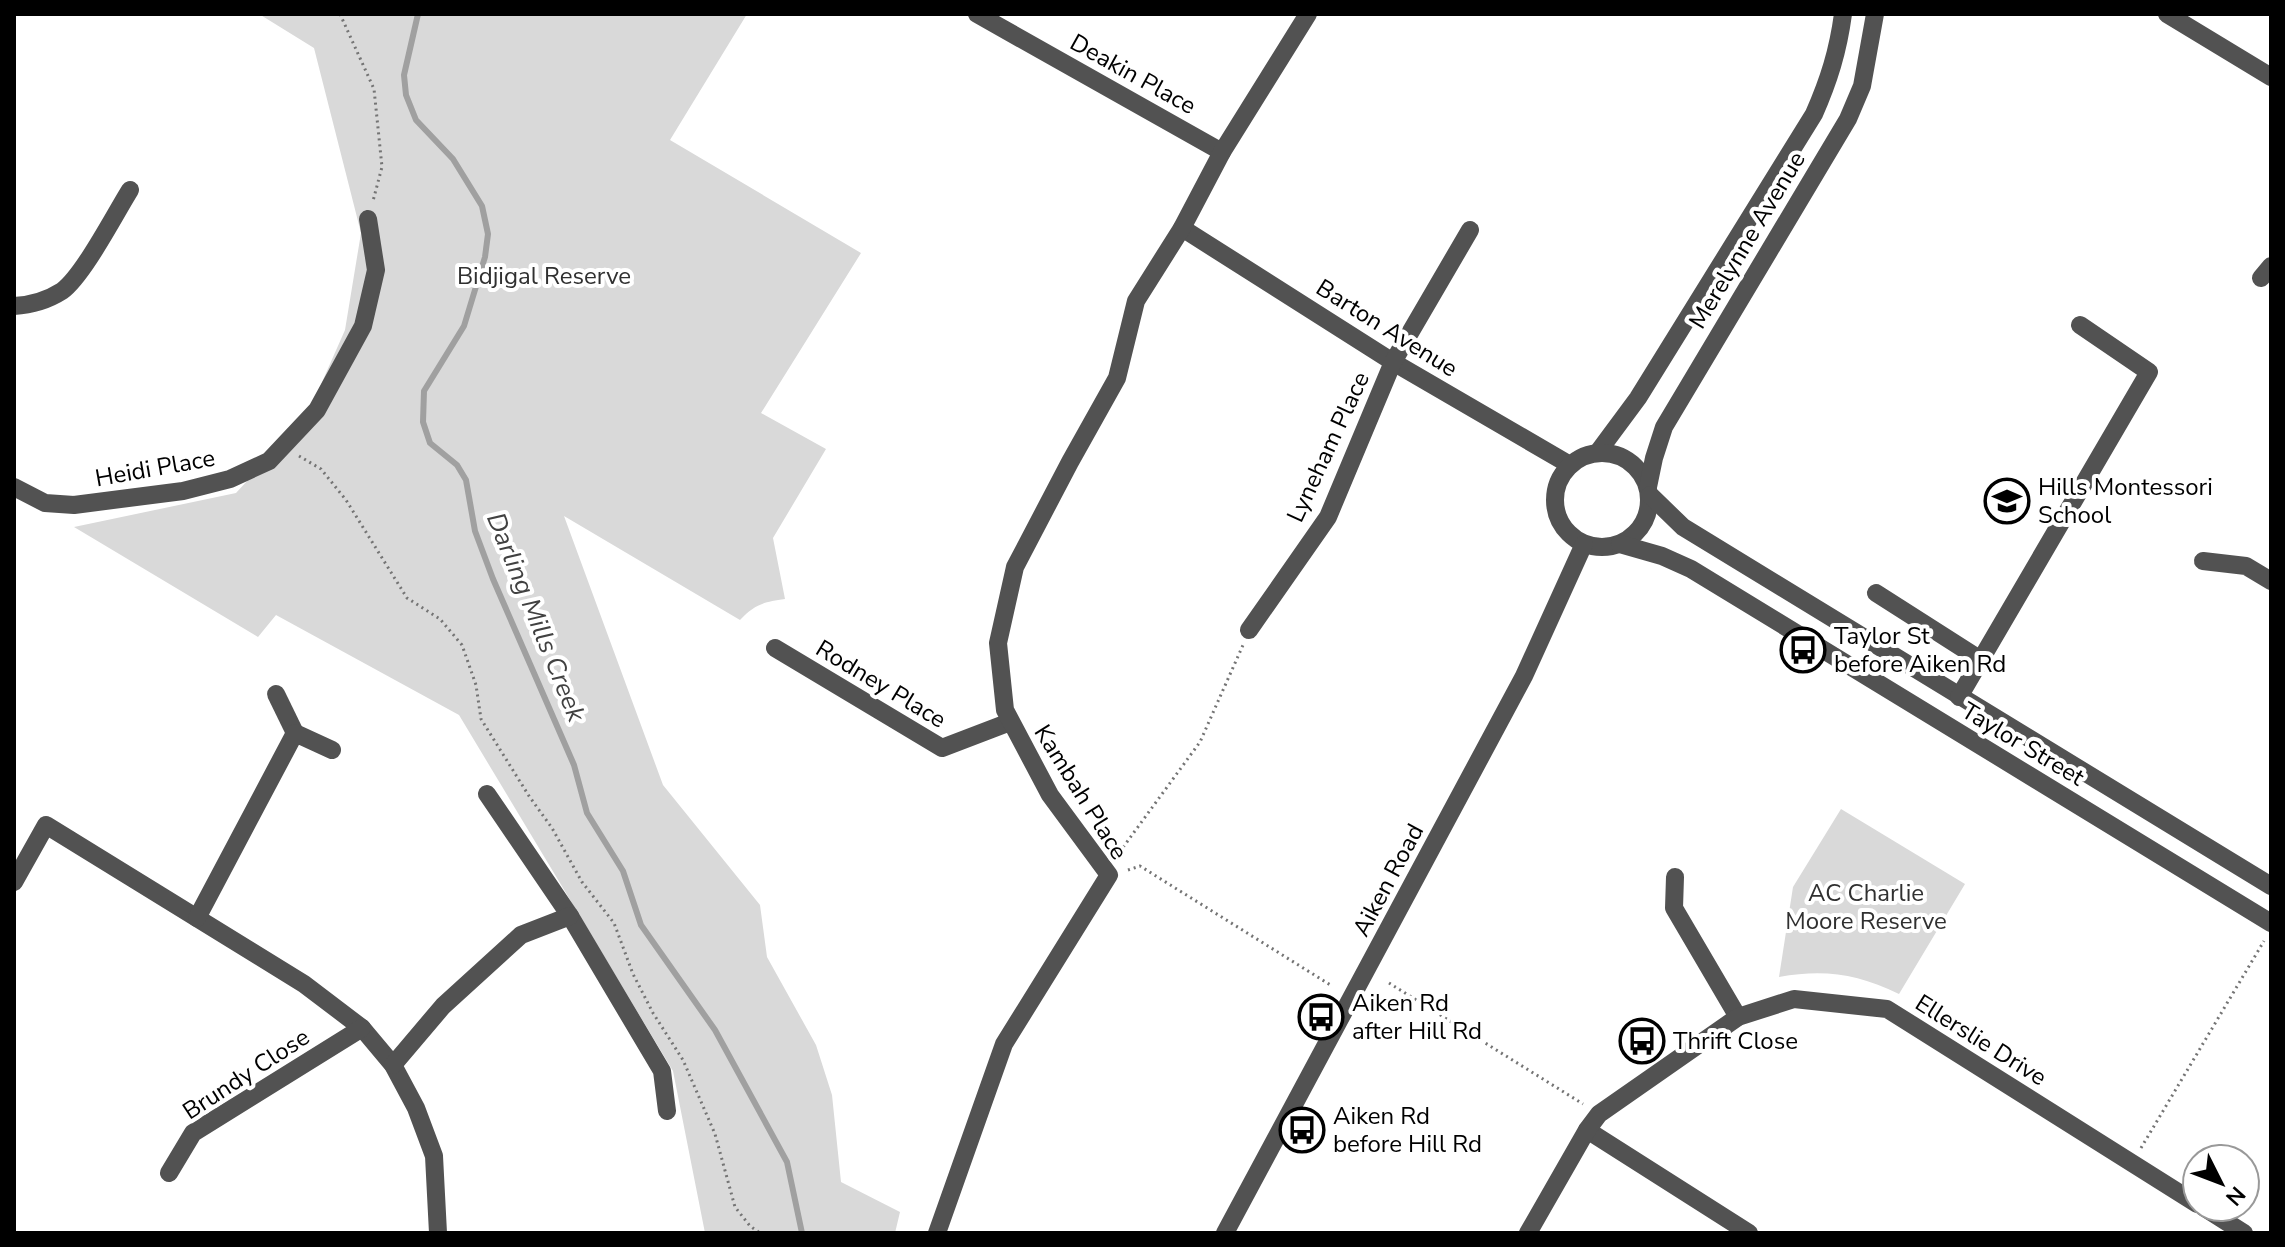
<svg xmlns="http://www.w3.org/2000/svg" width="2285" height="1247" viewBox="0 0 2285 1247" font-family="'Nunito Sans',sans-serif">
	<rect width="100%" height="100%" fill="#fff"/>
	<g fill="#d9d9d9">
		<path d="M 259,14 L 747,14 L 670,140 L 861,253 L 761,413 L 826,449 L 773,538 L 785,599 C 764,602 755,604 740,620 L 564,516 L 663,785 L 760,905 L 767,957 L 816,1045 L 832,1095 L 841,1182 L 900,1212 L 895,1233 L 705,1233 L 673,1071 L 459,715 L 276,615 L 258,637 L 74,527 L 236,493 L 307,416 L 345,330 L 361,233 L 314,48 Z"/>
		<path d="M 1841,809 L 1965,884 L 1899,994 C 1857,974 1825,969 1779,977 L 1793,887 Z"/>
	</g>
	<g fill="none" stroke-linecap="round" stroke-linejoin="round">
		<path stroke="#a0a0a0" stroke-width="6" d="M 418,14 L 404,75 L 406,95 L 416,120 L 453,159 L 482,206 L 488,234 L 485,257 L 464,326 L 424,391 L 423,422 L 430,443 L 457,465 L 466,480 L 475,531 L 493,579 L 574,765 L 587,813 L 623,871 L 641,925 L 715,1030 L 787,1162 L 802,1233"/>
		<g stroke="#747474" stroke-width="3" stroke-dasharray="2 4" stroke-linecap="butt">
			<path d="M 340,14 L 374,89 L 382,167 L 373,201"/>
			<path d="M 299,456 L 321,469 L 346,500 L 407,598 L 440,619 L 462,645 L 476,685 L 481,719 L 529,796 L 552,828 L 582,882 L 614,923 L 633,974 L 653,1013 L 683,1060 L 715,1134 L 735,1207 L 750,1226 L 760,1233"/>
			<path d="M 1118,858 L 1124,846 L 1200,742 L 1243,645"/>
			<path d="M 1128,870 L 1140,866 L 1332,986"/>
			<path d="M 1389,983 L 1583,1104"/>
			<path d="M 2141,1148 L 2264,941"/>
		</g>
		<g stroke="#525252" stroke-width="18">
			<path d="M 977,14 L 1222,152"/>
			<path d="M 2167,14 L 2271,77"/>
			<path d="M 1182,228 L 1393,362 L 1570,465"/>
			<path d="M 2261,278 L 2271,266"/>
			<path d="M 14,306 C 31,305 48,300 62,291 C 83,276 115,214 130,190"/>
			<path d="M 1598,452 L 1638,398 L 1814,114 C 1829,80 1838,51 1843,14"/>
			<circle cx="1602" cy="500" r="47"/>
			<path d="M 14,487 L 45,503 L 74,505 L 183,491 L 230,479 L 269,461 L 317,410 L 363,326 L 376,270 L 368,219"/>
			<path d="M 1648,487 L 1654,458 L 1664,427 L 1848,119 L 1862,86 L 1875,14"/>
			<path d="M 1650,495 L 1683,527 L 2271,886"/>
			<path d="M 1620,544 L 1662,556 L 1691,569 L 2271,923"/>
			<path d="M 2203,561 L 2246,566 L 2271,581"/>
			<path d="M 1876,593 L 1981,660"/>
			<path d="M 1249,630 L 1328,517 L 1393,362 L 1470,230"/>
			<path d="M 775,648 L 942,748 L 1010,722"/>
			<path d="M 276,694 L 295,733"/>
			<path d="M 1959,697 L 2149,372 L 2080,325"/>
			<path d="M 487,794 L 570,916 L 662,1071 L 667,1111"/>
			<path d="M 1675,877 L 1674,908 L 1738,1017"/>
			<path d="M 14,882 L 46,825 L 304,984 L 362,1028 L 393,1065 L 416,1108 L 434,1156 L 438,1233"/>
			<path d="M 197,918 L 295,733 L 332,750"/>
			<path d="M 393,1065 L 443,1006 L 521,935 L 570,916"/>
			<path d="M 1587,1130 L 1749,1233"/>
			<path d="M 169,1173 L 193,1133 L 362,1028"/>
			<path d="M 2203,1207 L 2244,1233"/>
			<path d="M 937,1233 L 1004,1044 L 1109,875 L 1050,795 L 1005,710 L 998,643 L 1015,567 L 1070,462 L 1117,378 L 1136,301 L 1182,228 L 1222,152 L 1308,14"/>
			<path d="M 1225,1233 L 1524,676 L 1584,544"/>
			<path d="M 1528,1233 L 1587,1130 L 1599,1114 L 1738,1017 L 1794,999 L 1887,1009 L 2197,1204"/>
		</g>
	</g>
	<defs>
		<g id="school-ring" transform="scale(2.3)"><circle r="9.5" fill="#fff" stroke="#000" stroke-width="1.5"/><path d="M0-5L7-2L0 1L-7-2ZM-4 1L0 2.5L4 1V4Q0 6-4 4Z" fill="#000"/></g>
		<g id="bus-ring" transform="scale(2.3)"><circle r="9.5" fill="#fff" stroke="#000" stroke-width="1.5"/><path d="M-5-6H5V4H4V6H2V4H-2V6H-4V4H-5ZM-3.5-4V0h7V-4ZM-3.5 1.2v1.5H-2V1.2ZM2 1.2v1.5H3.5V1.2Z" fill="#000"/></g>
	</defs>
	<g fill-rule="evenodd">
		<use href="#school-ring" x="2007" y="501"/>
		<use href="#bus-ring" x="1803" y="650"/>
		<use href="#bus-ring" x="1321" y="1017"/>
		<use href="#bus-ring" x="1642" y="1041"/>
		<use href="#bus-ring" x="1302" y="1130"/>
	</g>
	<g text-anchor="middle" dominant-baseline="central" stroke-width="8" stroke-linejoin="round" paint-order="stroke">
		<g font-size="24" fill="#000" stroke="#fff">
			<text transform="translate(1133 74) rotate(29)">Deakin Place</text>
			<text transform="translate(1747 240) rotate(-59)">Merelynne Avenue</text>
			<text transform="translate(1387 328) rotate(32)">Barton Avenue</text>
			<text transform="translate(1328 447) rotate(-65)">Lyneham Place</text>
			<text transform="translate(155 468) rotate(-10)">Heidi Place</text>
			<text transform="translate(881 684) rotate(31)">Rodney Place</text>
			<text transform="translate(2023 744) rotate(31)">Taylor Street</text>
			<text transform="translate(1081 792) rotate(58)">Kambah Place</text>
			<text transform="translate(1388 880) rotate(-62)">Aiken Road</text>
			<text transform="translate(1981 1040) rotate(32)">Ellerslie Drive</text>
			<text transform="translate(246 1074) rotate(-33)">Brundy Close</text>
		</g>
		<g font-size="24" fill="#303030" stroke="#fff">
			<text x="544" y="276">Bidjigal Reserve</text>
			<text x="1866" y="893">AC Charlie<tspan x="1866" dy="28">Moore Reserve</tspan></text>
		</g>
		<g font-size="24" fill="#000" stroke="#fff" text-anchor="start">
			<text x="2038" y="487">Hills Montessori<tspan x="2038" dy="28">School</tspan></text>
			<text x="1834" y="636">Taylor St<tspan x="1834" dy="28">before Aiken Rd</tspan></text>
			<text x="1352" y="1003">Aiken Rd<tspan x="1352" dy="28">after Hill Rd</tspan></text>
			<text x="1673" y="1041">Thrift Close</text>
			<text x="1333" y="1116">Aiken Rd<tspan x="1333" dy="28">before Hill Rd</tspan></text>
		</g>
		<g font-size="26" font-style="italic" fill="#414141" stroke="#fff">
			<text transform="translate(536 617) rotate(68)">Darling Mills Creek</text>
		</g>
	</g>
	<rect width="2285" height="1247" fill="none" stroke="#000000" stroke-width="32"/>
	<g transform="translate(2221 1183) rotate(132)"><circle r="38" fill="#ffffff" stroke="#999999" stroke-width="2"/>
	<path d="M0-6L14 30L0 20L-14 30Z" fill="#000000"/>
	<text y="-12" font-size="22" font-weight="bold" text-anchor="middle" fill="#000000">N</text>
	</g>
</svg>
